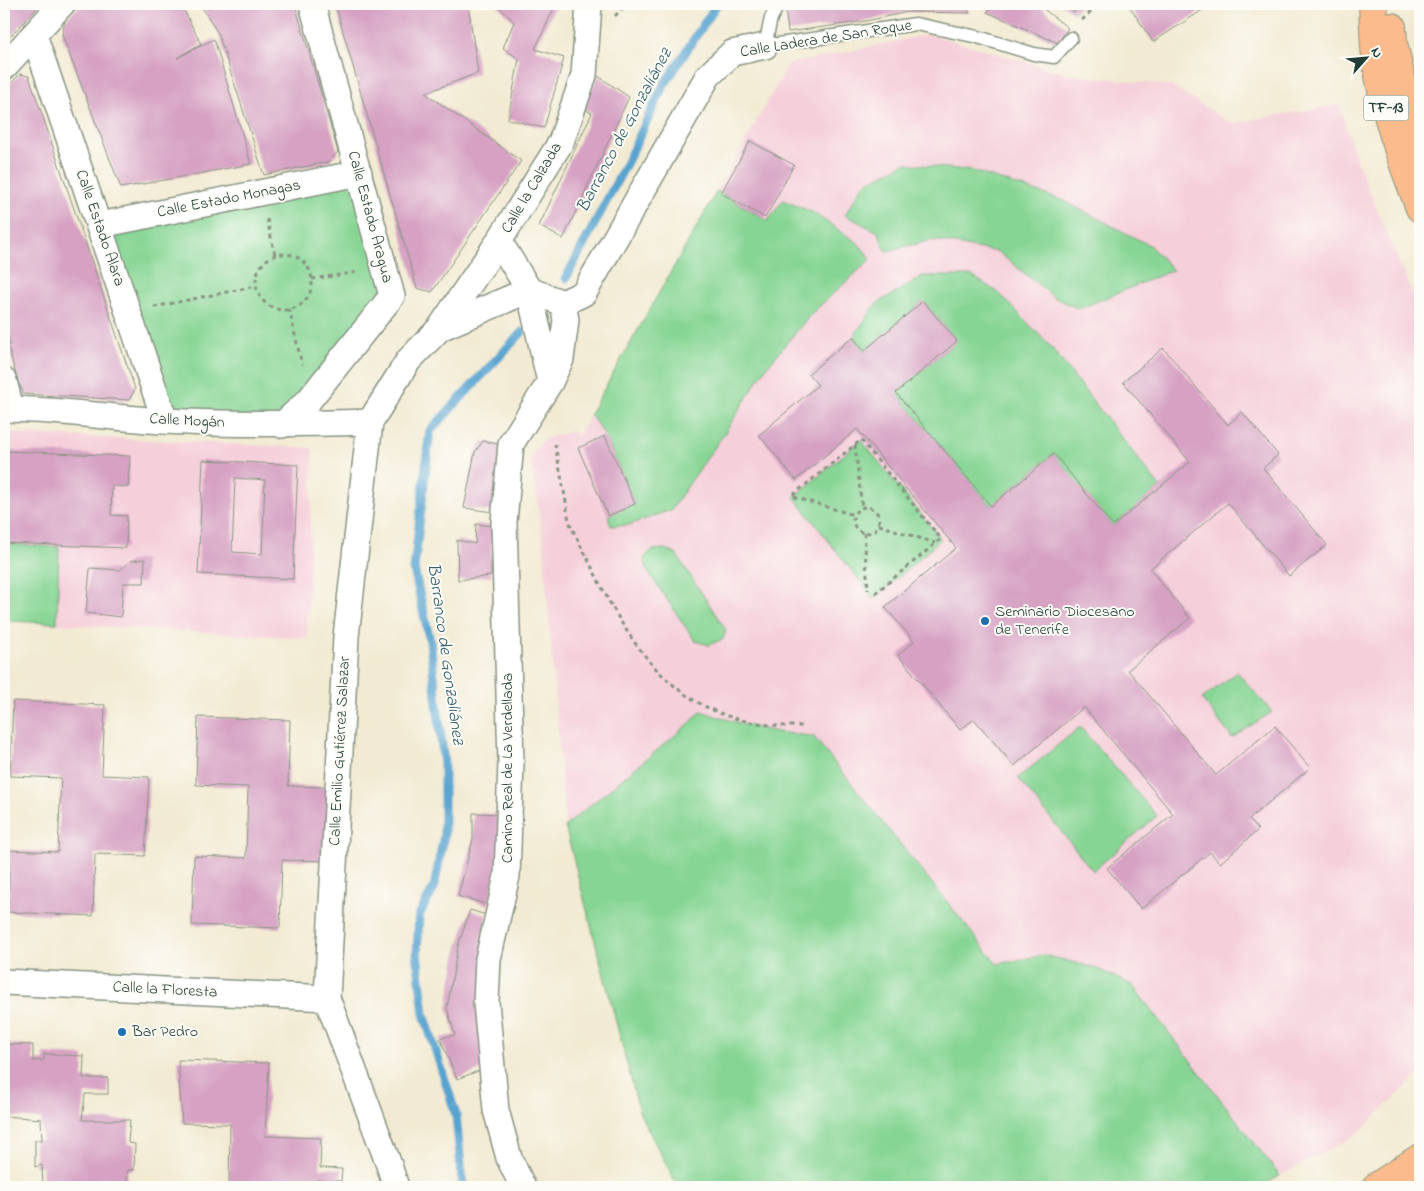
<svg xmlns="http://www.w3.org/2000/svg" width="1424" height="1191" viewBox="0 0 1424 1191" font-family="'Indie Flower',sans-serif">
	<rect width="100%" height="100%" fill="#fdfcf7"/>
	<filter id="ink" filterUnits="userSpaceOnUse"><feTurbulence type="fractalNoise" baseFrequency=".02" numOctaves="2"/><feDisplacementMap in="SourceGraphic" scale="10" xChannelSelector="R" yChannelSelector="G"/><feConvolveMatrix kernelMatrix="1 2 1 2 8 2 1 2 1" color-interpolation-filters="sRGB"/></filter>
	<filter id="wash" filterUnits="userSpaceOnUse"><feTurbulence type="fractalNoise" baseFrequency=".0096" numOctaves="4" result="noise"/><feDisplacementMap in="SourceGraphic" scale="20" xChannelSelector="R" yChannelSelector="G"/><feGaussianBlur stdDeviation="1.12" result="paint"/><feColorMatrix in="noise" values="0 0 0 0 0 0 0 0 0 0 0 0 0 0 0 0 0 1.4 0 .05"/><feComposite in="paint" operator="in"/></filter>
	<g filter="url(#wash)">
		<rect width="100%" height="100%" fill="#f2ead2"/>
		<g fill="#f5cfda">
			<path d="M 930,34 L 1068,74 L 1171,86 L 1231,123 L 1339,105 L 1358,165 L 1420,311 L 1420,1073 L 1356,1135 L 1259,1187 L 678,1187 L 640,1114 L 565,826 L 543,541 L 531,456 L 544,439 L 573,431 L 577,438 L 789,64 Z"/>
			<path d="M 4,433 L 313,448 L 307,638 L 4,621 Z"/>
		</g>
		<g fill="#87d594" stroke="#538964">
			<path d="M 906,163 L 973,171 L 1062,200 L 1149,245 L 1173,270 L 1079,309 L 1055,298 L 998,252 L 933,240 L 886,251 L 878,232 L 845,215 L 864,184 Z"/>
			<path d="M 359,173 L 392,296 L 282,425 L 165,421 L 100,225 Z"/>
			<path d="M 717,191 L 768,221 L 783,200 L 812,212 L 858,243 L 871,259 L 811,314 L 765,369 L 724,434 L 671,510 L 629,525 L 611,526 L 608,516 L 635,504 L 605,436 L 590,414 Z"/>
			<path d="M 923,276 L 972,276 L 999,293 L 1050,346 L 1160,487 L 1113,526 L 1053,454 L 991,506 L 896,393 L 957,341 L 923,301 L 864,351 L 853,337 L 876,304 Z"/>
			<path d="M 861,440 L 941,539 L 874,599 L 794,497 Z"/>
			<path d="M 4,544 L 59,547 L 57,623 L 4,621 Z"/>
			<path d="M 665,549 L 676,554 L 726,630 L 723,639 L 709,645 L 695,641 L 647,570 L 644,558 L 652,550 Z"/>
			<path d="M 1237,672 L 1272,712 L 1232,738 L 1202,699 Z"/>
			<path d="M 701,711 C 742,725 771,733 813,736 L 997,964 L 1044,955 L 1095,968 L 1132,985 L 1280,1176 L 1259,1187 L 678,1187 L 640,1114 L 565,826 L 690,723 Z"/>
			<path d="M 1080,727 L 1157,816 L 1093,871 L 1018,778 Z"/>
		</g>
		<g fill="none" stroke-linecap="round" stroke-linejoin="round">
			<g stroke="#57a3cf" stroke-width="9">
				<path d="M 566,278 L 626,164 L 664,85 L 717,4"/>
				<path d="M 463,1187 L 456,1115 L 424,1014 L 417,954 L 419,915 L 434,888 L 444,835 L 444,764 L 430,642 L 414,569 L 430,431 L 522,332"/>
			</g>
		</g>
		<g id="blocks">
			<g fill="#d6a1c3" fill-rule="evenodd">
				<path d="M 4,4 L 41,4 L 4,43 Z"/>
				<path d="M 81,4 L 100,4 L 104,10 L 101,4 L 181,4 L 201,44 L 177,58 L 214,39 L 251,164 L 121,188 L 62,35 L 65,20 Z"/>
				<path d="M 200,4 L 295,4 L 338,152 L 328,162 L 264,175 L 218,33 Z"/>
				<path d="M 335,4 L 468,4 L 478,73 L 425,93 L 521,161 L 432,292 L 417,288 Z"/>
				<path d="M 496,4 L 556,4 L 535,49 L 564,58 L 544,128 L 508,119 L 519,59 L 503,48 L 514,22 Z"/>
				<path d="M 794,4 L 964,4 L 970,13 L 908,12 L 866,21 L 788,32 L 785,6 Z"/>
				<path d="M 994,4 L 1037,4 L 1068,28 L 1058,43 L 987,12 Z"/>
				<path d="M 1061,4 L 1082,4 L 1074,13 Z"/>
				<path d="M 1128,4 L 1212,4 L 1153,42 Z"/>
				<path d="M 20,74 L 29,76 L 135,389 L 129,400 L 24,394 L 18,382 L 8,346 L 10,345 L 4,320 L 4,90 Z"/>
				<path d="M 598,76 L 629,97 L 563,239 L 539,226 L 592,113 L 582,108 Z"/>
				<path d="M 750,141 L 794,165 L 765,218 L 721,193 Z"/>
				<path d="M 923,301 L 957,341 L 896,393 L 991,506 L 1054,454 L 1113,526 L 1190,462 L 1123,382 L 1163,348 L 1228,425 L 1242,412 L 1278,455 L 1263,468 L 1327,545 L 1289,576 L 1228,503 L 1150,569 L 1190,618 L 1128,670 L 1216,775 L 1275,726 L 1310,768 L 1249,819 L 1258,830 L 1220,863 L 1210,852 L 1141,909 L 1107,868 L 1173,814 L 1084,707 L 1014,766 L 974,719 L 960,730 L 898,655 L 914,641 L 885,607 L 956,548 L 857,429 L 796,480 L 759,435 L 818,385 L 808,374 L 853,337 L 864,351 Z"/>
				<path d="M 605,436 L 635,504 L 608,516 L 578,448 Z"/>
				<path d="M 483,441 L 502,445 L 493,512 L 464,508 L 475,452 Z"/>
				<path d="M 4,451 L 130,456 L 128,487 L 112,486 L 111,515 L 127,516 L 126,548 L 4,543 Z"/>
				<path d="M 203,460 L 298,465 L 293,579 L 198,574 ZM 235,478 L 265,480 L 262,554 L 232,552 Z"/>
				<path d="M 476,524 L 492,526 L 491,576 L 458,580 L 457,540 L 475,544 Z"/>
				<path d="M 145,559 L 144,583 L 123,583 L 121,617 L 86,613 L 90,568 L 120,570 L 130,561 Z"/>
				<path d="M 13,701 L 105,705 L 102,775 L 149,777 L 145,856 L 95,854 L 93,916 L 8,912 L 10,850 L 58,852 L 61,778 L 10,776 Z"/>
				<path d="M 198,717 L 290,720 L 288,786 L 332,787 L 329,861 L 282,860 L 280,928 L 192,925 L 194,856 L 246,858 L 248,787 L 196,785 Z"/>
				<path d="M 473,813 L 501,814 L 498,863 L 489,905 L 458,896 L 473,839 Z"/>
				<path d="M 470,910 L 486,915 L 481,1070 L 457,1079 L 440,1038 L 455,1035 L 447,1008 L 458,946 Z"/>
				<path d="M 4,1044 L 33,1045 L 33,1061 L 44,1060 L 44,1054 L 84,1056 L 83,1078 L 108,1078 L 108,1094 L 85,1094 L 82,1120 L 130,1120 L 128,1143 L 135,1144 L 134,1170 L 128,1170 L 126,1187 L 43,1187 L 42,1165 L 35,1167 L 35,1140 L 42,1140 L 41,1119 L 4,1116 Z"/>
				<path d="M 178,1060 L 269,1063 L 265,1136 L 321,1138 L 320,1168 L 342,1169 L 341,1181 L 317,1180 L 316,1187 L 229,1187 L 230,1124 L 182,1123 Z"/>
			</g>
		</g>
	</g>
	<g filter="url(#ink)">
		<use href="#blocks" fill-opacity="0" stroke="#889483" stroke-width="1"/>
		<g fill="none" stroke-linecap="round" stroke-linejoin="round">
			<g stroke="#889483" stroke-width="15">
				<path id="service" d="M 779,4 L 771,18 L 765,46 L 916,24 L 978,37 L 1034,54 L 1054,57 L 1071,38"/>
			</g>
			<g stroke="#889483" stroke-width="28">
				<g id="minor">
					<path d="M 34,35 L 165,421"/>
					<path d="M 4,67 L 62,4"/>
					<path d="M 100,225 L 359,173"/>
					<path d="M 499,241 L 529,290 L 550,382"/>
					<path d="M 529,290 L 563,303 L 584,293 L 708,76 L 732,53 L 765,46"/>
					<path d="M 440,328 L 529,290"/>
					<path d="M 4,381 L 11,409"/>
					<path d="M 4,409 C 57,409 111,418 164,421 C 233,425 301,424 370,422"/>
					<path d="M 282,425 L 309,400 L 392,296 L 312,4"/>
					<path d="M 4,982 L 327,998"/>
					<path d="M 396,1187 L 389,1165 L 327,998 L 346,637 L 370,422 L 408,361 L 440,328 L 499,241 L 561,142 L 584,75 L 589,4"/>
					<path d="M 523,1187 L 509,1158 L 496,1110 L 486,1002 L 488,959 L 507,876 L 511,762 L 504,522 L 511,444 L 550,382 L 561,359 L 566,320 L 563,303"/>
				</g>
			</g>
			<g stroke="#889483" stroke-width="30">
				<g id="primary">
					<path d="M 1373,4 C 1374,22 1374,40 1376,57 C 1383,110 1401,159 1420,208"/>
					<path d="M 1392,27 L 1393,43 L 1412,128 L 1420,151"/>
					<path d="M 1376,1187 L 1420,1158"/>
				</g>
			</g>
			<g stroke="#889483" stroke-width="3" stroke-dasharray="4 4" stroke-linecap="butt">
				<path d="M 615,16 L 626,4"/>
				<path d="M 1082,20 L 1100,4"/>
				<path d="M 267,219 L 275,255"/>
				<circle cx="284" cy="282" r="28"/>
				<path d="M 312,279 L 359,272"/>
				<path d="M 154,307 L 256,286"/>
				<path d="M 289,309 L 302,365"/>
				<path d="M 555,444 C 558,462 562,479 565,497 C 567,505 567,515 570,523 C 577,541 589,560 597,578 C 642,668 693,729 802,726"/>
				<path d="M 855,445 L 862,508"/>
				<path d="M 793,495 L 861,440 L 941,539 L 872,596"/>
				<path d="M 794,497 L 854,515"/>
				<circle cx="866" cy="520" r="13"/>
				<path d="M 879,525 L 935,543"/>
				<path d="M 864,533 L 868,590"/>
			</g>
			<use href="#service" stroke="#fff" stroke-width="12"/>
			<use href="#minor" stroke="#fff" stroke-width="25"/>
			<use href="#primary" stroke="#fbbb8c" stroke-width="28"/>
		</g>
	</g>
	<g fill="#1f6fb2" stroke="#fdfcf7" stroke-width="2">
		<circle cx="985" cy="621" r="5"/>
		<circle cx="122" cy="1032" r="5"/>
	</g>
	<g text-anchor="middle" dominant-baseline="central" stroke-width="4" stroke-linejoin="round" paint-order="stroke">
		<rect fill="#fdfcf7" stroke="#62766e" stroke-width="1" x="1363.5" y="95.5" width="45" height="25" rx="4"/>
		<g font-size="15" font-weight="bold" fill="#1f3d34">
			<text x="1386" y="108">TF-13</text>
		</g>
		<g font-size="16" fill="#1f3d34" stroke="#fdfcf7">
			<text transform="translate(826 39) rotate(-9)">Calle Ladera de San Roque</text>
			<text transform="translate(532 188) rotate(-59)">Calle la Calzada</text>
			<text transform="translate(229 199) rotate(-11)">Calle Estado Monagas</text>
			<text transform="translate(370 217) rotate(75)">Calle Estado Aragua</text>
			<text transform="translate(100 228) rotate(71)">Calle Estado Alara</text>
			<text transform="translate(187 421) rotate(3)">Calle Mogán</text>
			<text transform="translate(340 751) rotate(-87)">Calle Emilio Gutiérrez Salazar</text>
			<text transform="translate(508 768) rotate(-90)">Camino Real de La Verdellada</text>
			<text transform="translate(165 990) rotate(3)">Calle la Floresta</text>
		</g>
		<g font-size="16" fill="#1f3d34" stroke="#fdfcf7" text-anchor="start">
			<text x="995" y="612">Seminario Diocesano<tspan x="995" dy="18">de Tenerife</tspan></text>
			<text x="132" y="1032">Bar Pedro</text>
		</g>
		<g font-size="18" font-style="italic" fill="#33616a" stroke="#fdfcf7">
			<text transform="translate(625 131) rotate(-62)">Barranco de Gonzaliánez</text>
			<text transform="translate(445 654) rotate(82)">Barranco de Gonzaliánez</text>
		</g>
	</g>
	<rect width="1424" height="1191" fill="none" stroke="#fdfcf7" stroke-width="20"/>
	<g transform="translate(1366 58) rotate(63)" stroke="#fdfcf7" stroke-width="4" paint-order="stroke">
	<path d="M0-4L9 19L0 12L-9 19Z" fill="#1f3d34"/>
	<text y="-8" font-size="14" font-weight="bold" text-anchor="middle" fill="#1f3d34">N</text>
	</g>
</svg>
